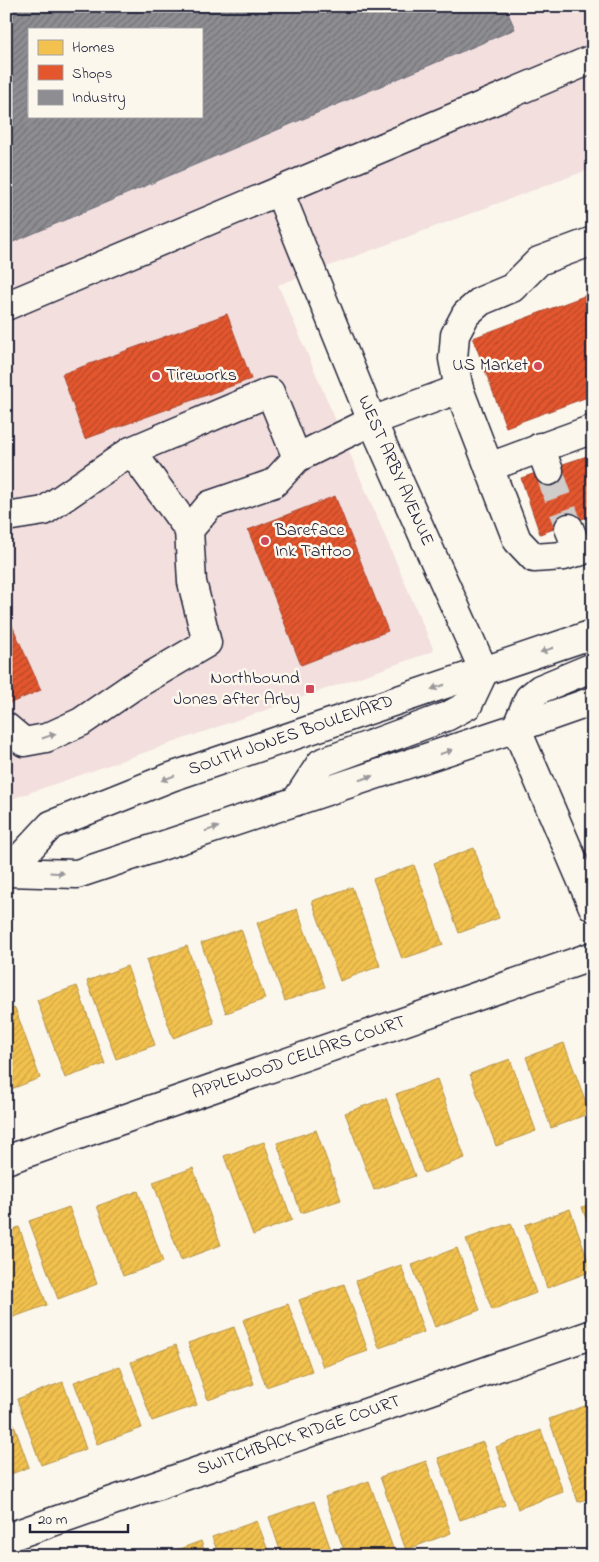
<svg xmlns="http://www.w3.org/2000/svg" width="599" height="1562" viewBox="0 0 599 1562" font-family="'Indie Flower',sans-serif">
	<defs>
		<pattern id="homes-hatch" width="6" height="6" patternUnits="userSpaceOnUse" patternTransform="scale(1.25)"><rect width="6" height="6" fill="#f2c14e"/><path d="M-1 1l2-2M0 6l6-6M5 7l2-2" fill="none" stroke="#cfa645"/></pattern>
		<pattern id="shops-hatch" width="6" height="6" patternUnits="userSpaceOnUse" patternTransform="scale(1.25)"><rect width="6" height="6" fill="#e4572e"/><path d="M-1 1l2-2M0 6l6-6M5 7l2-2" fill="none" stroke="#b84828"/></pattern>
		<pattern id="industry-hatch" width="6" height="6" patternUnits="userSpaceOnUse" patternTransform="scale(1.25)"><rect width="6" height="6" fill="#8d8d92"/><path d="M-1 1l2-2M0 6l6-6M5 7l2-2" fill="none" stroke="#737378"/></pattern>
	</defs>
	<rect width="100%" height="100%" fill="#fbf7ec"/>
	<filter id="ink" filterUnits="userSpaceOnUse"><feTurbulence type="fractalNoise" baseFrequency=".02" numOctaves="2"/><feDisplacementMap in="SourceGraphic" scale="10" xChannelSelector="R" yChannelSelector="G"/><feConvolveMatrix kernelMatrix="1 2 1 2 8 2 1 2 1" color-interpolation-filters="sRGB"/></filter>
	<g filter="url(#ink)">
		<path fill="#f2dfde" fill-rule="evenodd" d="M 6,6 L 593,6 L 593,168 L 278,285 L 434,651 L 6,801 ZM 29,29 L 201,29 L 201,116 L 29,116 Z"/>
		<g fill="url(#homes-hatch)" stroke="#b49148">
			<path d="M 474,848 L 499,918 L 459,933 L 434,863 Z"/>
			<path d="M 414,865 L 443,945 L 402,959 L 373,879 Z"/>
			<path d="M 352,887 L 380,966 L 340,981 L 312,901 Z"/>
			<path d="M 297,909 L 325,987 L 285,1001 L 257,923 Z"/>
			<path d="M 241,929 L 265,999 L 226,1013 L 201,943 Z"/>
			<path d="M 187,946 L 214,1023 L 173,1038 L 146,960 Z"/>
			<path d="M 127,966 L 155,1045 L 116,1059 L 87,981 Z"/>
			<path d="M 77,986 L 105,1064 L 65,1078 L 37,1000 Z"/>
			<path d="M 15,1008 L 40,1078 L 6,1091 L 6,1011 Z"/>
			<path d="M 564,1043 L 590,1113 L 551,1128 L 526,1057 Z"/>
			<path d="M 510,1059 L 536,1131 L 496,1146 L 470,1074 Z"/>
			<path d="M 437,1079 L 465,1158 L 424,1173 L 396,1094 Z"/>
			<path d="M 386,1098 L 415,1176 L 374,1190 L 345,1113 Z"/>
			<path d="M 316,1130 L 341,1200 L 301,1213 L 277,1143 Z"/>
			<path d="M 264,1142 L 292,1220 L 253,1235 L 224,1156 Z"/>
			<path d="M 193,1168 L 221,1245 L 181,1260 L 153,1182 Z"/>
			<path d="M 138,1191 L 163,1262 L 123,1276 L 97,1206 Z"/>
			<path d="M 593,1203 L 593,1238 L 582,1207 Z"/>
			<path d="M 69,1207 L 97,1284 L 58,1299 L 29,1221 Z"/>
			<path d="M 570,1209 L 592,1271 L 547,1288 L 525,1225 Z"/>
			<path d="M 511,1223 L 536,1293 L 492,1310 L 466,1239 Z"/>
			<path d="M 19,1227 L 47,1305 L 8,1319 L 6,1314 L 6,1232 Z"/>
			<path d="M 457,1248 L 480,1310 L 435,1327 L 412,1265 Z"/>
			<path d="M 401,1265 L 424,1332 L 379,1348 L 356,1281 Z"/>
			<path d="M 344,1284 L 368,1351 L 323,1367 L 299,1300 Z"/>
			<path d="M 288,1304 L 312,1371 L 266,1387 L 243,1320 Z"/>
			<path d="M 234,1327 L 254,1384 L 208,1400 L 188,1343 Z"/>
			<path d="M 176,1345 L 197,1405 L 152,1421 L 131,1362 Z"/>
			<path d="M 120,1366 L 142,1428 L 97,1444 L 74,1382 Z"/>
			<path d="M 63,1382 L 86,1449 L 41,1465 L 17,1399 Z"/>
			<path d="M 6,1403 L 29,1467 L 6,1476 Z"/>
			<path d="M 593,1403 L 593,1497 L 578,1502 L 549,1419 Z"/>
			<path d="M 541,1430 L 563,1492 L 518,1509 L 496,1447 Z"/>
			<path d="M 483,1442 L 505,1505 L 460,1520 L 438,1458 Z"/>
			<path d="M 426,1461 L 451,1533 L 406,1550 L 380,1477 Z"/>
			<path d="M 369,1481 L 395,1554 L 391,1556 L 346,1556 L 325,1497 Z"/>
			<path d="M 314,1501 L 333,1556 L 282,1556 L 269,1517 Z"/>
			<path d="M 257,1521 L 270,1556 L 219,1556 L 212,1537 Z"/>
			<path d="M 201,1541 L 206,1556 L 160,1556 Z"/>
		</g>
		<g fill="url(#shops-hatch)" stroke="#aa4732">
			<path d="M 592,293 L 593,395 L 506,427 L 473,338 Z"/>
			<path d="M 227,314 L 251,379 L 85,439 L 62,374 Z"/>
			<path d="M 593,454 L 593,515 L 540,534 L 521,478 Z"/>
			<path d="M 335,496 L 388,631 L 301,665 L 248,530 Z"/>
			<path d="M 6,612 L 41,690 L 6,705 Z"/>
		</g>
		<path fill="url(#industry-hatch)" stroke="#6d6d78" fill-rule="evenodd" d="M 6,6 L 505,6 L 515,29 L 6,245 ZM 29,29 L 201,29 L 201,116 L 29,116 Z"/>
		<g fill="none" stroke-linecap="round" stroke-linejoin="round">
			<path stroke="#d0ccc9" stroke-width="28" stroke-dasharray="28 14" stroke-linecap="butt" d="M 549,471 L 569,528"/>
			<g stroke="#22223b" stroke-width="31">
				<g id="minor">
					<path d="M 279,191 L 372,421 L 484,671"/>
					<path d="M 6,306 L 593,59"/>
					<path d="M 459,389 L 453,359 L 455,335 L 466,314 L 481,301 L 512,288 L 539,261 L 593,241"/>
					<path d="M 540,447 L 549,471"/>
					<path d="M 131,451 L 189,530"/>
					<path d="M 489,467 L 593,429"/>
					<path d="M 6,517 L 44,511 L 131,451 L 270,392 L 297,458"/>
					<path d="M 569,528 L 579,552"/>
					<path d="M 6,727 L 24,742 L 46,738 L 81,722 L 132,687 L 207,643 L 192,582 L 189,530 L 210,505 L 274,483 L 297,458 L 372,421 L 459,389 L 517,540 L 534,558 L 564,556 L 593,547"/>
					<path d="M 516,728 L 593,907"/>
					<path d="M 6,1160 L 593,956"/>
					<path d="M 6,1538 L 593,1334"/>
				</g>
			</g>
			<g stroke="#22223b" stroke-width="31">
				<g id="major">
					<path d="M 516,728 L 529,698 L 540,689 L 593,667"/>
					<path d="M 296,801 L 321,763 L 448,716 L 468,705 L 484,671"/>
					<path d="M 8,871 L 51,825 L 171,777 L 593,634"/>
					<path d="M 6,872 L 77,874 L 516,728 L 593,701"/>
				</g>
			</g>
			<use href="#minor" stroke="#fbf7ec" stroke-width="28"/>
			<use href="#major" stroke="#fbf7ec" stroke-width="28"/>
		</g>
		<defs><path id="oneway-solid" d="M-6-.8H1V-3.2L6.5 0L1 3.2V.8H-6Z" transform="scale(1.25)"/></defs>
		<g fill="#99979c">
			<use href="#oneway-solid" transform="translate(547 650) rotate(161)"/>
			<use href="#oneway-solid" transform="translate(438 687) rotate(161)"/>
			<use href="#oneway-solid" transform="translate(49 736) rotate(-19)"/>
			<use href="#oneway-solid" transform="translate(446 752) rotate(-19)"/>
			<use href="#oneway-solid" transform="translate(168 778) rotate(159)"/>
			<use href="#oneway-solid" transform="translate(366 778) rotate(-18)"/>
			<use href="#oneway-solid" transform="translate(212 829) rotate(-18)"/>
			<use href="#oneway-solid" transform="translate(57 873) rotate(3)"/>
		</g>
	</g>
	<g fill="#d1495b" stroke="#fbf7ec" stroke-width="2">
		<circle cx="538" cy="366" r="5"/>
		<circle cx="156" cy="376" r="5"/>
		<circle cx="265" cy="541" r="5"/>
		<rect x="305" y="684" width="10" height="10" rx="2.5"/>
	</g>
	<g text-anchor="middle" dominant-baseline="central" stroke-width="5" stroke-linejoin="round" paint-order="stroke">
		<g font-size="18" fill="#22223b" stroke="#fbf7ec" text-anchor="end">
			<text x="528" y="366">US Market</text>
			<text x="166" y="376" text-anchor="start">Tireworks</text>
			<text x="275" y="531" text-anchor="start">Bareface<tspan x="275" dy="21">Ink Tattoo</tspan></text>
			<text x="300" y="679">Northbound<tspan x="300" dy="21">Jones after Arby</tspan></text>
		</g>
		<g font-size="18" fill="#22223b" stroke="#fbf7ec">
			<text transform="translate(395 471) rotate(66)">WEST ARBY AVENUE</text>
			<text transform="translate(291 736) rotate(-19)">SOUTH JONES BOULEVARD</text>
			<text transform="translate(299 1058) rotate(-19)">APPLEWOOD CELLARS COURT</text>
			<text transform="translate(299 1436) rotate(-19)">SWITCHBACK RIDGE COURT</text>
		</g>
	</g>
	<rect width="599" height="1562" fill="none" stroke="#fbf7ec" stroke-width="25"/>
	<rect x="12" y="12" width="574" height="1537" fill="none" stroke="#22223b" stroke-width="2" filter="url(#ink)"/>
	<rect x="28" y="28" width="175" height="90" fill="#fbf7ec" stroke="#a4a2a5"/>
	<rect x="38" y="40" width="25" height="15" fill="#f2c14e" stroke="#a4a2a5"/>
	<text x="72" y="52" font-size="15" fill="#22223b">Homes</text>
	<rect x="38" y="65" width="25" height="15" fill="#e4572e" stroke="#a4a2a5"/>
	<text x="72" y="78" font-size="15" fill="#22223b">Shops</text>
	<rect x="38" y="90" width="25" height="15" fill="#8d8d92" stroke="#a4a2a5"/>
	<text x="72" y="102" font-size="15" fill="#22223b">Industry</text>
	<path d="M30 1524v8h98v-8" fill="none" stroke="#22223b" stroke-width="2.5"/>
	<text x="38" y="1524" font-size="15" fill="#22223b" stroke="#fbf7ec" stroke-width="4" paint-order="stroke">20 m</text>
</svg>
